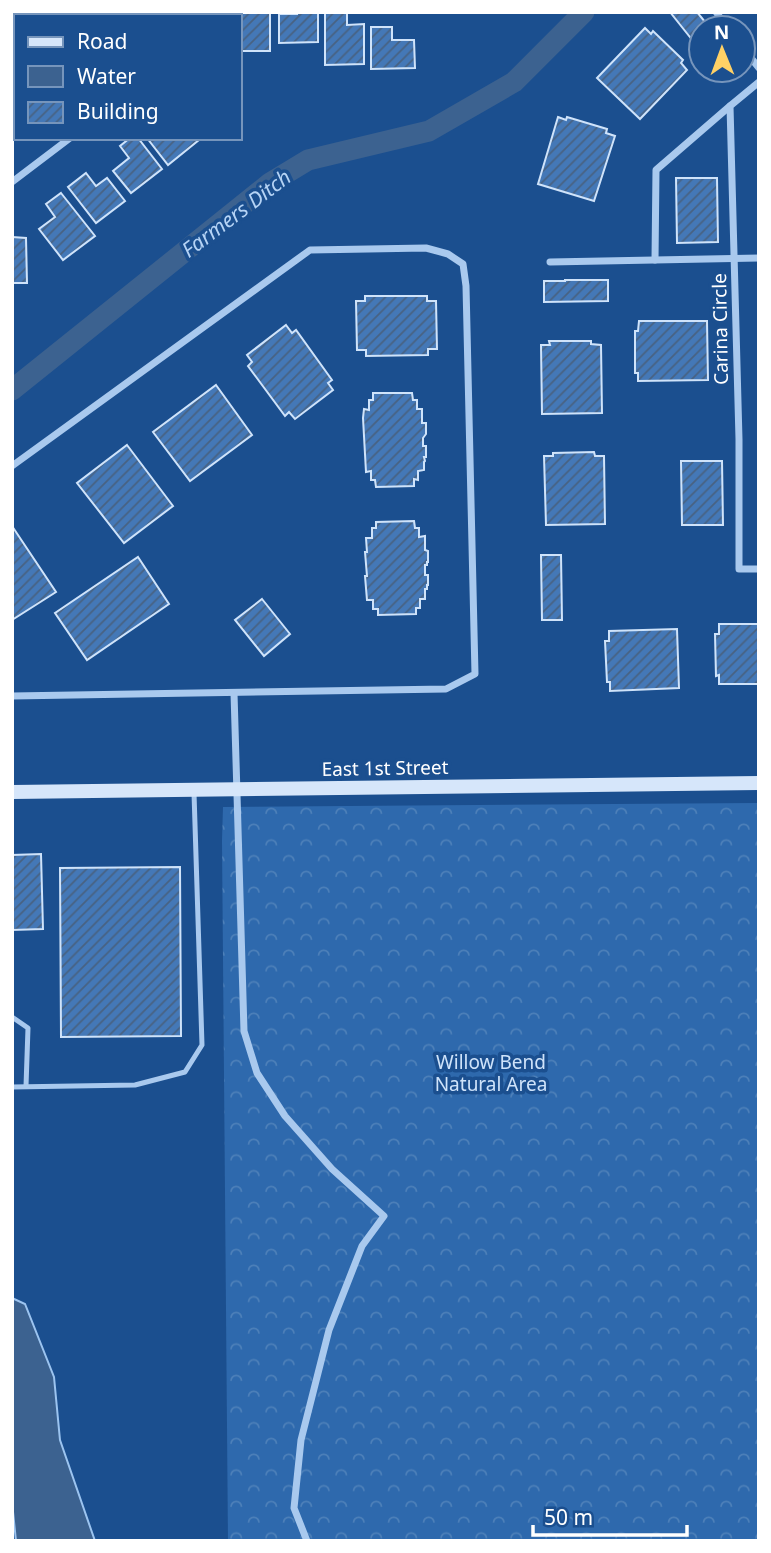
<svg xmlns="http://www.w3.org/2000/svg" width="771" height="1553" viewBox="0 0 771 1553" font-family="'Noto Sans',sans-serif">
	<defs>
		<pattern id="forest-crowns" width="20" height="18" patternUnits="userSpaceOnUse" patternTransform="scale(1.75)"><rect width="20" height="18" fill="#2e69ad"/><path d="M2 6a3 3 0 1 1 6 0M12 15a3 3 0 1 1 6 0" fill="none" stroke="#4d80b9"/></pattern>
		<pattern id="building-hatch" width="6" height="6" patternUnits="userSpaceOnUse" patternTransform="scale(1.75)"><rect width="6" height="6" fill="#4478b7"/><path d="M-1 1l2-2M0 6l6-6M5 7l2-2" fill="none" stroke="#486282"/></pattern>
	</defs>
	<rect width="100%" height="100%" fill="#1b4f8f"/>
	<path fill="url(#forest-crowns)" d="M 759,803 L 759,1541 L 228,1541 L 222,841 L 223,807 Z"/>
	<path fill="#3c6290" stroke="#9cc4f0" stroke-width="2" d="M 12,1298 L 25,1304 L 54,1377 L 60,1440 L 95,1541 L 16,1541 L 12,1502 Z"/>
	<g fill="none" stroke-linecap="round" stroke-linejoin="round">
		<path stroke="#3c6290" stroke-width="21" d="M 12,390 L 270,183 L 308,160 L 429,131 L 514,82 L 584,12"/>
	</g>
	<g fill="url(#building-hatch)" stroke="#cfe3fa" stroke-width="2">
		<rect x="89" y="12" width="38" height="4"/>
		<path d="M 233,12 L 270,12 L 270,51 L 240,51 L 240,16 L 233,16 Z"/>
		<path d="M 297,12 L 318,12 L 318,42 L 279,43 L 279,14 L 297,14 Z"/>
		<path d="M 670,12 L 697,12 L 710,28 L 701,28 L 701,51 Z"/>
		<path d="M 325,13 L 347,13 L 347,25 L 364,24 L 364,64 L 325,65 Z"/>
		<path d="M 371,27 L 392,27 L 392,40 L 414,40 L 415,68 L 371,69 Z"/>
		<path d="M 645,28 L 651,34 L 653,31 L 683,60 L 681,63 L 687,70 L 640,119 L 597,78 Z"/>
		<rect x="12" y="88" width="4" height="28"/>
		<path d="M 558,117 L 566,120 L 567,117 L 607,129 L 606,133 L 615,136 L 594,201 L 538,184 Z"/>
		<path d="M 130,138 L 138,138 L 162,169 L 131,193 L 113,171 L 129,158 L 120,146 Z"/>
		<path d="M 147,138 L 198,138 L 199,140 L 168,165 Z"/>
		<path d="M 86,173 L 96,186 L 107,178 L 125,201 L 96,223 L 68,187 Z"/>
		<path d="M 676,178 L 717,178 L 718,242 L 677,243 Z"/>
		<path d="M 61,193 L 95,236 L 63,260 L 39,229 L 55,217 L 46,204 Z"/>
		<path d="M 12,237 L 26,238 L 27,283 L 12,283 Z"/>
		<path d="M 565,280 L 608,280 L 608,301 L 544,302 L 544,281 L 565,281 Z"/>
		<path d="M 365,296 L 427,296 L 427,301 L 436,301 L 437,349 L 428,349 L 428,355 L 366,356 L 366,350 L 357,350 L 356,301 L 365,301 Z"/>
		<path d="M 639,321 L 707,321 L 708,380 L 638,381 L 638,373 L 635,373 L 635,331 L 638,331 Z"/>
		<path d="M 286,325 L 292,333 L 296,330 L 332,380 L 328,383 L 333,390 L 295,419 L 289,412 L 285,416 L 248,366 L 252,362 L 247,355 Z"/>
		<path d="M 549,341 L 591,341 L 591,344 L 601,345 L 602,413 L 542,414 L 541,345 L 550,345 Z"/>
		<path d="M 216,385 L 252,435 L 190,481 L 153,432 Z"/>
		<path d="M 373,393 L 412,393 L 413,400 L 417,400 L 417,409 L 422,409 L 422,423 L 426,423 L 426,434 L 423,438 L 423,446 L 426,446 L 426,457 L 424,457 L 425,461 L 424,462 L 424,470 L 418,471 L 418,480 L 414,479 L 414,486 L 376,487 L 375,480 L 371,480 L 371,471 L 366,472 L 363,418 L 364,409 L 369,410 L 369,400 L 373,400 Z"/>
		<path d="M 127,445 L 173,506 L 124,543 L 77,483 Z"/>
		<path d="M 594,452 L 595,456 L 604,456 L 605,524 L 546,525 L 544,456 L 553,456 L 553,453 Z"/>
		<path d="M 681,461 L 722,461 L 723,525 L 682,525 Z"/>
		<path d="M 414,521 L 415,528 L 419,528 L 419,537 L 425,536 L 425,550 L 428,551 L 428,562 L 427,562 L 427,565 L 425,565 L 425,575 L 428,575 L 428,585 L 427,585 L 427,589 L 425,589 L 425,599 L 420,599 L 420,608 L 416,608 L 416,614 L 378,615 L 378,609 L 373,609 L 373,600 L 367,600 L 365,576 L 367,576 L 365,552 L 367,552 L 366,538 L 372,538 L 372,528 L 376,528 L 376,522 Z"/>
		<path d="M 12,526 L 56,592 L 12,620 Z"/>
		<path d="M 541,555 L 561,555 L 562,620 L 542,620 Z"/>
		<path d="M 138,557 L 169,604 L 87,660 L 55,613 Z"/>
		<path d="M 262,599 L 290,634 L 264,656 L 235,620 Z"/>
		<path d="M 719,624 L 759,624 L 759,684 L 719,684 L 719,675 L 716,676 L 715,634 L 719,634 Z"/>
		<path d="M 677,629 L 679,688 L 610,691 L 610,682 L 607,682 L 605,641 L 609,641 L 609,631 Z"/>
		<path d="M 41,854 L 43,929 L 12,930 L 12,855 Z"/>
		<path d="M 180,867 L 181,1036 L 61,1037 L 60,868 Z"/>
	</g>
	<g fill="none" stroke-linecap="round" stroke-linejoin="round">
		<g stroke="#a9c9ee" stroke-width="5">
			<path d="M 12,1017 L 28,1028 L 26,1086"/>
			<path d="M 12,1087 L 135,1085 L 185,1072 L 202,1045 L 194,793"/>
		</g>
		<g stroke="#a9c9ee" stroke-width="7">
			<path d="M 716,12 L 728,28"/>
			<path d="M 200,16 L 201,12"/>
			<path d="M 743,48 L 759,68"/>
			<path d="M 759,82 L 730,106 L 739,439 L 739,569 L 759,569"/>
			<path d="M 12,182 L 70,138"/>
			<path d="M 655,260 L 656,170 L 730,106"/>
			<path d="M 550,262 L 759,258"/>
			<path d="M 12,466 L 310,250 L 426,248 L 448,254 L 463,264 L 466,286 L 475,674 L 446,689 L 12,696"/>
			<path d="M 234,693 L 244,1031 L 257,1073 L 285,1116 L 332,1169 L 384,1216 L 362,1246 L 329,1330 L 301,1440 L 294,1508 L 307,1541"/>
		</g>
		<path stroke="#d6e6fa" stroke-width="14" d="M 12,792 L 759,783"/>
	</g>
	<g text-anchor="middle" dominant-baseline="central" stroke-width="7" stroke-linejoin="round" paint-order="stroke">
		<g font-size="19" fill="#fff" stroke="#1b4f8f">
			<text transform="translate(720 329) rotate(-91)">Carina Circle</text>
			<text transform="translate(385 768) rotate(-1)">East 1st Street</text>
		</g>
		<g font-size="19" fill="#cfe3fa" stroke="#1b4f8f">
			<text x="491" y="1062">Willow Bend<tspan x="491" dy="22">Natural Area</tspan></text>
		</g>
		<g font-size="21" font-style="italic" fill="#b5d3f5" stroke="#1b4f8f">
			<text transform="translate(236 213) rotate(-37)">Farmers Ditch</text>
		</g>
	</g>
	<rect width="771" height="1553" fill="none" stroke="#ffffff" stroke-width="28"/>
	<rect x="14" y="14" width="228" height="126" fill="#1b4f8f" stroke="#7695bc" stroke-width="2"/>
	<rect x="28" y="37" width="35" height="10" fill="#d6e6fa" stroke="#7695bc" stroke-width="2"/>
	<text x="77" y="49" font-size="21" fill="#ffffff">Road</text>
	<rect x="28" y="66" width="35" height="21" fill="#3c6290" stroke="#7695bc" stroke-width="2"/>
	<text x="77" y="84" font-size="21" fill="#ffffff">Water</text>
	<rect x="28" y="102" width="35" height="21" fill="url(#building-hatch)" stroke="#7695bc" stroke-width="2"/>
	<text x="77" y="119" font-size="21" fill="#ffffff">Building</text>
	<g transform="translate(722 49) rotate(359)"><circle r="33" fill="#1b4f8f" stroke="#7695bc" stroke-width="2"/>
	<path d="M0-5L12 26L0 18L-12 26Z" fill="#ffd166"/>
	<text y="-10" font-size="19" font-weight="bold" text-anchor="middle" fill="#ffffff">N</text>
	</g>
	<path d="M533 1525v10h154v-10" fill="none" stroke="#ffffff" stroke-width="3.5"/>
	<text x="544" y="1525" font-size="21" fill="#ffffff" stroke="#1b4f8f" stroke-width="5" paint-order="stroke">50 m</text>
</svg>
